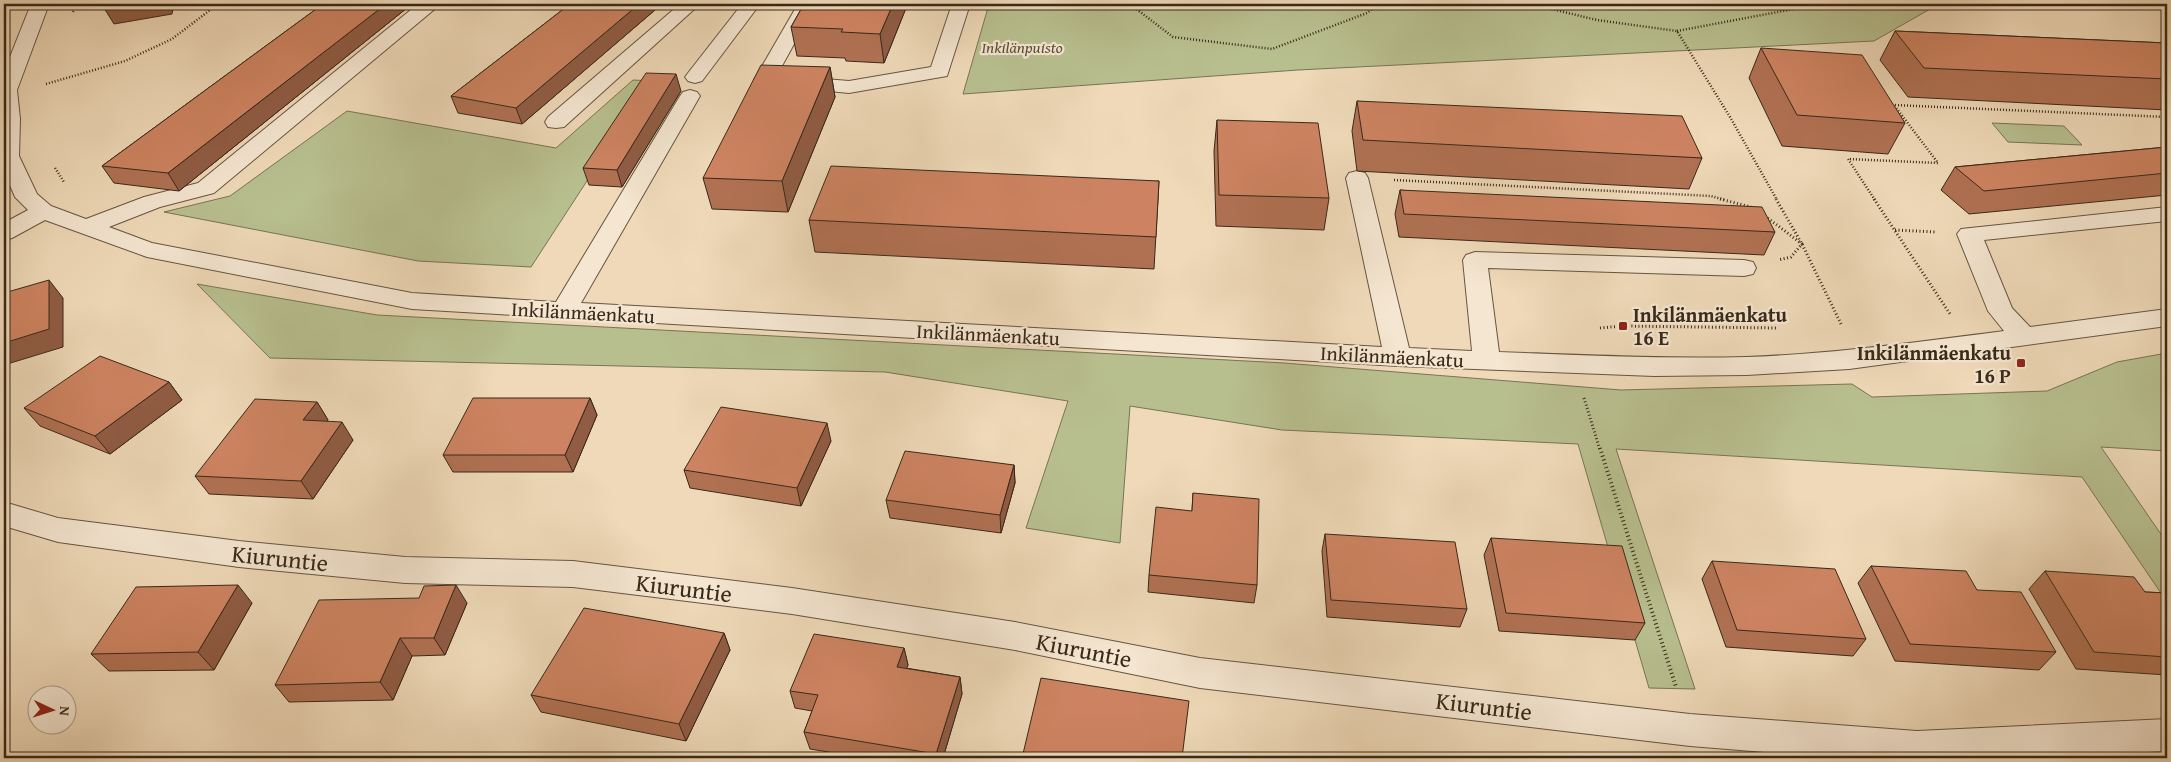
<svg xmlns="http://www.w3.org/2000/svg" width="2171" height="762" viewBox="0 0 2171 762" font-family="'Gentium Book Plus',serif">
	<rect width="100%" height="100%" fill="#efd9b8"/>
	<filter id="stains"><feTurbulence type="fractalNoise" baseFrequency=".004" numOctaves="4"/><feColorMatrix values="0 0 0 0 .2 0 0 0 0 .09 0 0 0 0 .02 0 0 0 .5 -.17"/></filter>
	<radialGradient id="worn" r=".72"><stop offset=".6" stop-color="#630" stop-opacity="0"/><stop offset="1" stop-color="#630" stop-opacity=".3"/></radialGradient>
	<g fill="#b8bf8f" stroke="#787454">
		<path d="M 989,4 L 1939,4 L 1874,41 L 1298,70 L 963,94 Z"/>
		<path d="M 633,80 L 652,81 L 531,267 L 418,261 L 164,212 L 230,196 L 347,111 L 556,148 Z"/>
		<path d="M 1992,123 L 2064,126 L 2082,145 L 2008,142 Z"/>
		<path d="M 197,284 L 377,315 L 1284,363 L 1621,390 L 1852,384 L 1872,397 L 2047,391 L 2117,362 L 2167,353 L 2167,451 L 2101,447 L 2167,543 L 2167,602 L 2082,477 L 1616,449 L 1695,689 L 1649,688 L 1578,444 L 1282,430 L 1130,406 L 1120,543 L 1026,528 L 1068,401 L 885,372 L 270,358 Z"/>
	</g>
	<g fill="none" stroke-linecap="round" stroke-linejoin="round">
		<g stroke="#665541" stroke-width="2">
			<g id="minor">
				<path d="M 31,4 L 49,4 L 17,90 L 20,119 L 19,156 L 37,194 L 51,206 L 86,219 L 144,197 L 198,183 L 418,4 L 438,4 L 436,8 L 214,193 L 160,207 L 109,227 L 152,243 L 412,293 L 556,302 L 680,96 L 683,92 L 690,90 L 697,92 L 700,96 L 581,303 L 1382,347 L 1346,178 L 1349,173 L 1357,171 L 1365,173 L 1368,178 L 1409,348 L 1472,351 L 1463,260 L 1466,255 L 1475,252 L 1744,260 L 1753,262 L 1756,268 L 1753,274 L 1744,276 L 1488,268 L 1499,352 C 1582,355 1664,359 1746,357 C 1833,354 1918,342 2004,331 L 1988,311 L 1957,234 L 1961,229 L 2167,207 L 2167,221 L 1984,240 L 2012,308 L 2030,327 L 2167,309 L 2167,326 L 1849,369 L 1747,375 L 1654,376 L 1398,366 L 412,309 L 147,257 L 45,220 L 12,238 L 4,240 L 4,223 L 28,210 L 15,197 L 4,171 L 4,72 Z"/>
				<path d="M 680,4 L 700,4 L 564,127 L 556,128 L 548,127 L 545,122 L 548,117 Z"/>
				<path d="M 742,4 L 760,4 L 702,81 L 695,83 L 688,81 L 685,77 L 688,73 Z"/>
				<path d="M 798,4 L 816,4 L 777,75 L 849,81 L 931,67 L 952,4 L 970,4 L 947,76 L 849,93 L 757,84 L 754,80 Z"/>
				<path d="M 4,502 L 58,518 L 239,541 L 405,557 L 573,561 L 792,588 L 1015,622 L 1200,658 L 1690,714 L 1917,731 L 2167,719 L 2167,751 L 2035,758 L 1840,758 L 1690,746 L 1200,688 L 1015,650 L 792,614 L 573,587 L 405,583 L 239,567 L 58,542 L 4,526 Z"/>
			</g>
		</g>
		<g stroke="#382919" stroke-width="2.5" stroke-dasharray="1 2" stroke-linecap="butt">
			<path d="M 1135,4 L 1135,8 L 1173,37 L 1272,49 L 1367,13 L 1378,4"/>
			<path d="M 1531,4 L 1597,20 L 1677,31 L 1730,117 L 1777,200"/>
			<path d="M 73,12 L 77,4"/>
			<path d="M 1677,31 L 1820,4"/>
			<path d="M 46,84 L 125,61 L 172,39 L 218,4"/>
			<path d="M 55,168 L 64,182"/>
			<path d="M 1394,180 L 1711,196 L 1725,200"/>
			<path d="M 1875,200 L 1848,159 L 1938,163 L 1894,105 L 2167,117"/>
		</g>
		<g stroke="#382919" stroke-width="3" stroke-dasharray="1 2.5" stroke-linecap="butt">
			<path d="M 1720,199 L 1751,207"/>
			<path d="M 1776,199 L 1802,244 L 1842,326"/>
			<path d="M 1874,199 L 1950,314"/>
			<path d="M 1765,216 L 1802,244 L 1791,257 L 1778,260"/>
			<path d="M 1895,230 L 1936,232"/>
			<path d="M 1600,328 L 1623,326 L 1776,328"/>
			<path d="M 1584,398 L 1600,450"/>
		</g>
		<path stroke="#382919" stroke-width="4" stroke-dasharray="1 3" stroke-linecap="butt" d="M 1600,448 L 1676,687"/>
		<use href="#minor" fill="#f5e6d1" fill-rule="evenodd"/>
	</g>
	<g fill="#b07153" stroke="#382919">
		<path d="M 323,4 L 412,4 L 179,191 L 114,183 L 102,166 Z"/>
		<path d="M 570,4 L 662,4 L 522,124 L 458,113 L 451,96 Z"/>
		<path d="M 804,4 L 905,4 L 906,8 L 884,63 L 846,61 L 845,58 L 797,56 L 791,27 Z"/>
		<path d="M 2158,4 L 2167,4 L 2167,11 Z"/>
		<path d="M 1895,31 L 2167,43 L 2167,110 L 1908,97 L 1880,60 Z"/>
		<path d="M 1761,48 L 1905,123 L 1888,154 L 1782,146 L 1749,78 Z"/>
		<path d="M 830,67 L 835,97 L 788,212 L 712,209 L 703,178 Z"/>
		<path d="M 681,91 L 622,187 L 589,185 L 583,168 Z"/>
		<path d="M 1357,101 L 1702,158 L 1689,189 L 1357,171 L 1352,131 Z"/>
		<path d="M 1217,120 L 1329,198 L 1324,230 L 1216,226 L 1214,151 Z"/>
		<path d="M 2167,147 L 2167,195 L 1969,214 L 1941,190 L 1955,167 Z"/>
		<path d="M 1159,181 L 1154,269 L 815,252 L 809,220 Z"/>
		<path d="M 1400,190 L 1775,232 L 1764,255 L 1399,237 L 1395,214 Z"/>
		<path d="M 169,382 L 182,400 L 110,454 L 40,426 L 24,408 Z"/>
		<path d="M 590,398 L 597,415 L 573,472 L 453,472 L 443,455 Z"/>
		<path d="M 317,402 L 328,420 L 327,421 L 353,440 L 313,499 L 209,494 L 195,476 Z"/>
		<path d="M 831,441 L 801,506 L 690,488 L 684,470 Z"/>
		<path d="M 1014,465 L 1015,483 L 1001,533 L 890,518 L 886,500 Z"/>
		<path d="M 1193,493 L 1257,585 L 1254,603 L 1148,592 L 1149,575 L 1192,511 Z"/>
		<path d="M 1325,534 L 1467,609 L 1460,627 L 1327,617 L 1322,551 Z"/>
		<path d="M 1491,538 L 1645,623 L 1635,640 L 1499,631 L 1484,555 Z"/>
		<path d="M 1712,561 L 1866,639 L 1853,656 L 1726,647 L 1702,579 Z"/>
		<path d="M 1871,566 L 1977,590 L 2056,652 L 2039,670 L 1895,661 L 1858,583 Z"/>
		<path d="M 2045,571 L 2145,592 L 2167,593 L 2167,675 L 2076,669 L 2029,589 Z"/>
		<path d="M 252,603 L 214,670 L 109,671 L 91,654 Z"/>
		<path d="M 467,603 L 445,655 L 412,656 L 393,700 L 289,702 L 275,685 Z"/>
		<path d="M 724,633 L 730,650 L 686,741 L 541,712 L 531,695 Z"/>
		<path d="M 904,648 L 908,665 L 906,668 L 960,677 L 962,694 L 943,758 L 865,758 L 810,749 L 804,732 L 812,711 L 795,708 L 790,691 Z"/>
	</g>
	<g fill="#905c44" stroke="#382919">
		<path d="M 129,4 L 174,4 L 172,14 L 114,24 L 104,8 Z"/>
		<path d="M 386,4 L 412,4 L 179,191 L 168,173 Z"/>
		<path d="M 639,4 L 662,4 L 522,124 L 516,108 Z"/>
		<path d="M 893,4 L 905,4 L 906,8 L 884,63 L 880,34 Z"/>
		<path d="M 830,67 L 835,97 L 788,212 L 782,181 Z"/>
		<path d="M 676,74 L 681,91 L 622,187 L 617,170 Z"/>
		<path d="M 49,280 L 63,298 L 63,347 L 4,365 L 4,343 Z"/>
		<path d="M 169,382 L 182,400 L 110,454 L 95,436 Z"/>
		<path d="M 590,398 L 597,415 L 573,472 L 565,455 Z"/>
		<path d="M 317,402 L 328,420 L 315,438 L 303,420 Z"/>
		<path d="M 342,422 L 353,440 L 313,499 L 301,481 Z"/>
		<path d="M 827,423 L 831,441 L 801,506 L 797,488 Z"/>
		<path d="M 1014,465 L 1015,483 L 1001,533 L 1000,515 Z"/>
		<path d="M 238,585 L 252,603 L 214,670 L 198,652 Z"/>
		<path d="M 456,585 L 467,603 L 445,655 L 434,638 Z"/>
		<path d="M 724,633 L 730,650 L 686,741 L 679,724 Z"/>
		<path d="M 400,638 L 412,656 L 393,700 L 380,682 Z"/>
		<path d="M 904,648 L 908,665 L 901,684 L 897,667 Z"/>
		<path d="M 960,677 L 962,694 L 943,758 L 937,758 L 936,754 Z"/>
	</g>
	<g fill="#cd8361" stroke="#382919">
		<path d="M 106,4 L 129,4 L 104,8 Z"/>
		<path d="M 323,4 L 386,4 L 168,173 L 102,166 Z"/>
		<path d="M 570,4 L 639,4 L 516,108 L 451,96 Z"/>
		<path d="M 804,4 L 893,4 L 880,34 L 841,32 L 843,29 L 791,27 Z"/>
		<path d="M 1895,31 L 2167,43 L 2167,79 L 1924,68 Z"/>
		<path d="M 1761,48 L 1862,55 L 1905,123 L 1797,115 Z"/>
		<path d="M 761,65 L 830,67 L 782,181 L 703,178 Z"/>
		<path d="M 646,73 L 676,74 L 617,170 L 583,168 Z"/>
		<path d="M 1357,101 L 1682,116 L 1702,158 L 1363,140 Z"/>
		<path d="M 1217,120 L 1318,123 L 1329,198 L 1219,195 Z"/>
		<path d="M 2167,147 L 2167,173 L 1984,191 L 1955,167 Z"/>
		<path d="M 831,166 L 1159,181 L 1156,237 L 809,220 Z"/>
		<path d="M 1400,190 L 1762,207 L 1775,232 L 1404,214 Z"/>
		<path d="M 49,280 L 49,329 L 4,343 L 4,293 Z"/>
		<path d="M 100,356 L 169,382 L 95,436 L 24,408 Z"/>
		<path d="M 473,398 L 590,398 L 565,455 L 443,455 Z"/>
		<path d="M 255,399 L 317,402 L 303,420 L 342,422 L 301,481 L 195,476 Z"/>
		<path d="M 721,407 L 827,423 L 797,488 L 684,470 Z"/>
		<path d="M 905,451 L 1014,465 L 1000,515 L 886,500 Z"/>
		<path d="M 1193,493 L 1259,499 L 1257,585 L 1149,575 L 1156,507 L 1192,511 Z"/>
		<path d="M 1325,534 L 1455,542 L 1467,609 L 1331,600 Z"/>
		<path d="M 1491,538 L 1622,546 L 1645,623 L 1506,613 Z"/>
		<path d="M 1712,561 L 1835,569 L 1866,639 L 1737,630 Z"/>
		<path d="M 1871,566 L 1966,571 L 1977,590 L 2021,592 L 2056,652 L 1910,644 Z"/>
		<path d="M 2045,571 L 2134,577 L 2145,592 L 2167,593 L 2167,657 L 2094,652 Z"/>
		<path d="M 238,585 L 198,652 L 91,654 L 136,587 Z"/>
		<path d="M 456,585 L 434,638 L 400,638 L 380,682 L 275,685 L 319,600 L 419,598 L 424,586 Z"/>
		<path d="M 584,608 L 724,633 L 679,724 L 531,695 Z"/>
		<path d="M 814,634 L 904,648 L 897,667 L 960,677 L 936,754 L 804,732 L 818,695 L 790,691 Z"/>
		<path d="M 1041,678 L 1189,701 L 1182,758 L 1022,758 Z"/>
		<path d="M 1381,753 L 1454,758 L 1381,758 Z"/>
	</g>
	<g fill="#8f2418" stroke="#f5e6d1" stroke-width="2">
		<rect x="1618" y="321" width="10" height="10" rx="2.5"/>
		<rect x="2016" y="358" width="10" height="10" rx="2.5"/>
	</g>
	<g text-anchor="middle" dominant-baseline="central" stroke-width="4.5" stroke-linejoin="round" paint-order="stroke">
		<g font-size="16" font-style="italic" fill="#584e36" stroke="#f5e6d1">
			<text x="1022" y="47">Inkilänpuisto</text>
		</g>
		<g font-size="20" fill="#382919" stroke="#f5e6d1">
			<text transform="translate(583 312) rotate(3)">Inkilänmäenkatu</text>
			<text transform="translate(988 334) rotate(3)">Inkilänmäenkatu</text>
			<text transform="translate(1392 356) rotate(3)">Inkilänmäenkatu</text>
		</g>
		<g font-size="20" font-weight="bold" fill="#382919" stroke="#f5e6d1" text-anchor="start">
			<text x="1633" y="314">Inkilänmäenkatu<tspan x="1633" dy="23">16 E</tspan></text>
			<text x="2011" y="352" text-anchor="end">Inkilänmäenkatu<tspan x="2011" dy="23">16 P</tspan></text>
		</g>
		<g font-size="24" fill="#382919" stroke="#f5e6d1">
			<text transform="translate(280 558) rotate(6)">Kiuruntie</text>
			<text transform="translate(684 588) rotate(7)">Kiuruntie</text>
			<text transform="translate(1084 650) rotate(11)">Kiuruntie</text>
			<text transform="translate(1484 706) rotate(7)">Kiuruntie</text>
		</g>
	</g>
	<rect width="2171" height="762" fill="none" stroke="#efd9b8" stroke-width="20"/>
	<rect x="5" y="5" width="2161" height="752" fill="none" stroke="#382919" stroke-width="2.5"/>
	<rect x="10" y="10" width="2151" height="742" fill="none" stroke="#382919"/>
	<g transform="translate(52 710) rotate(94)"><circle r="24" fill="#f5e6d1" stroke="#a99a87"/>
	<path d="M0-4L9 19L0 12L-9 19Z" fill="#8f2418"/>
	<text y="-8" font-size="14" font-weight="bold" text-anchor="middle" fill="#382919">N</text>
	</g>
	<rect width="100%" height="100%" filter="url(#stains)"/>
	<rect width="100%" height="100%" fill="url(#worn)"/>
</svg>
